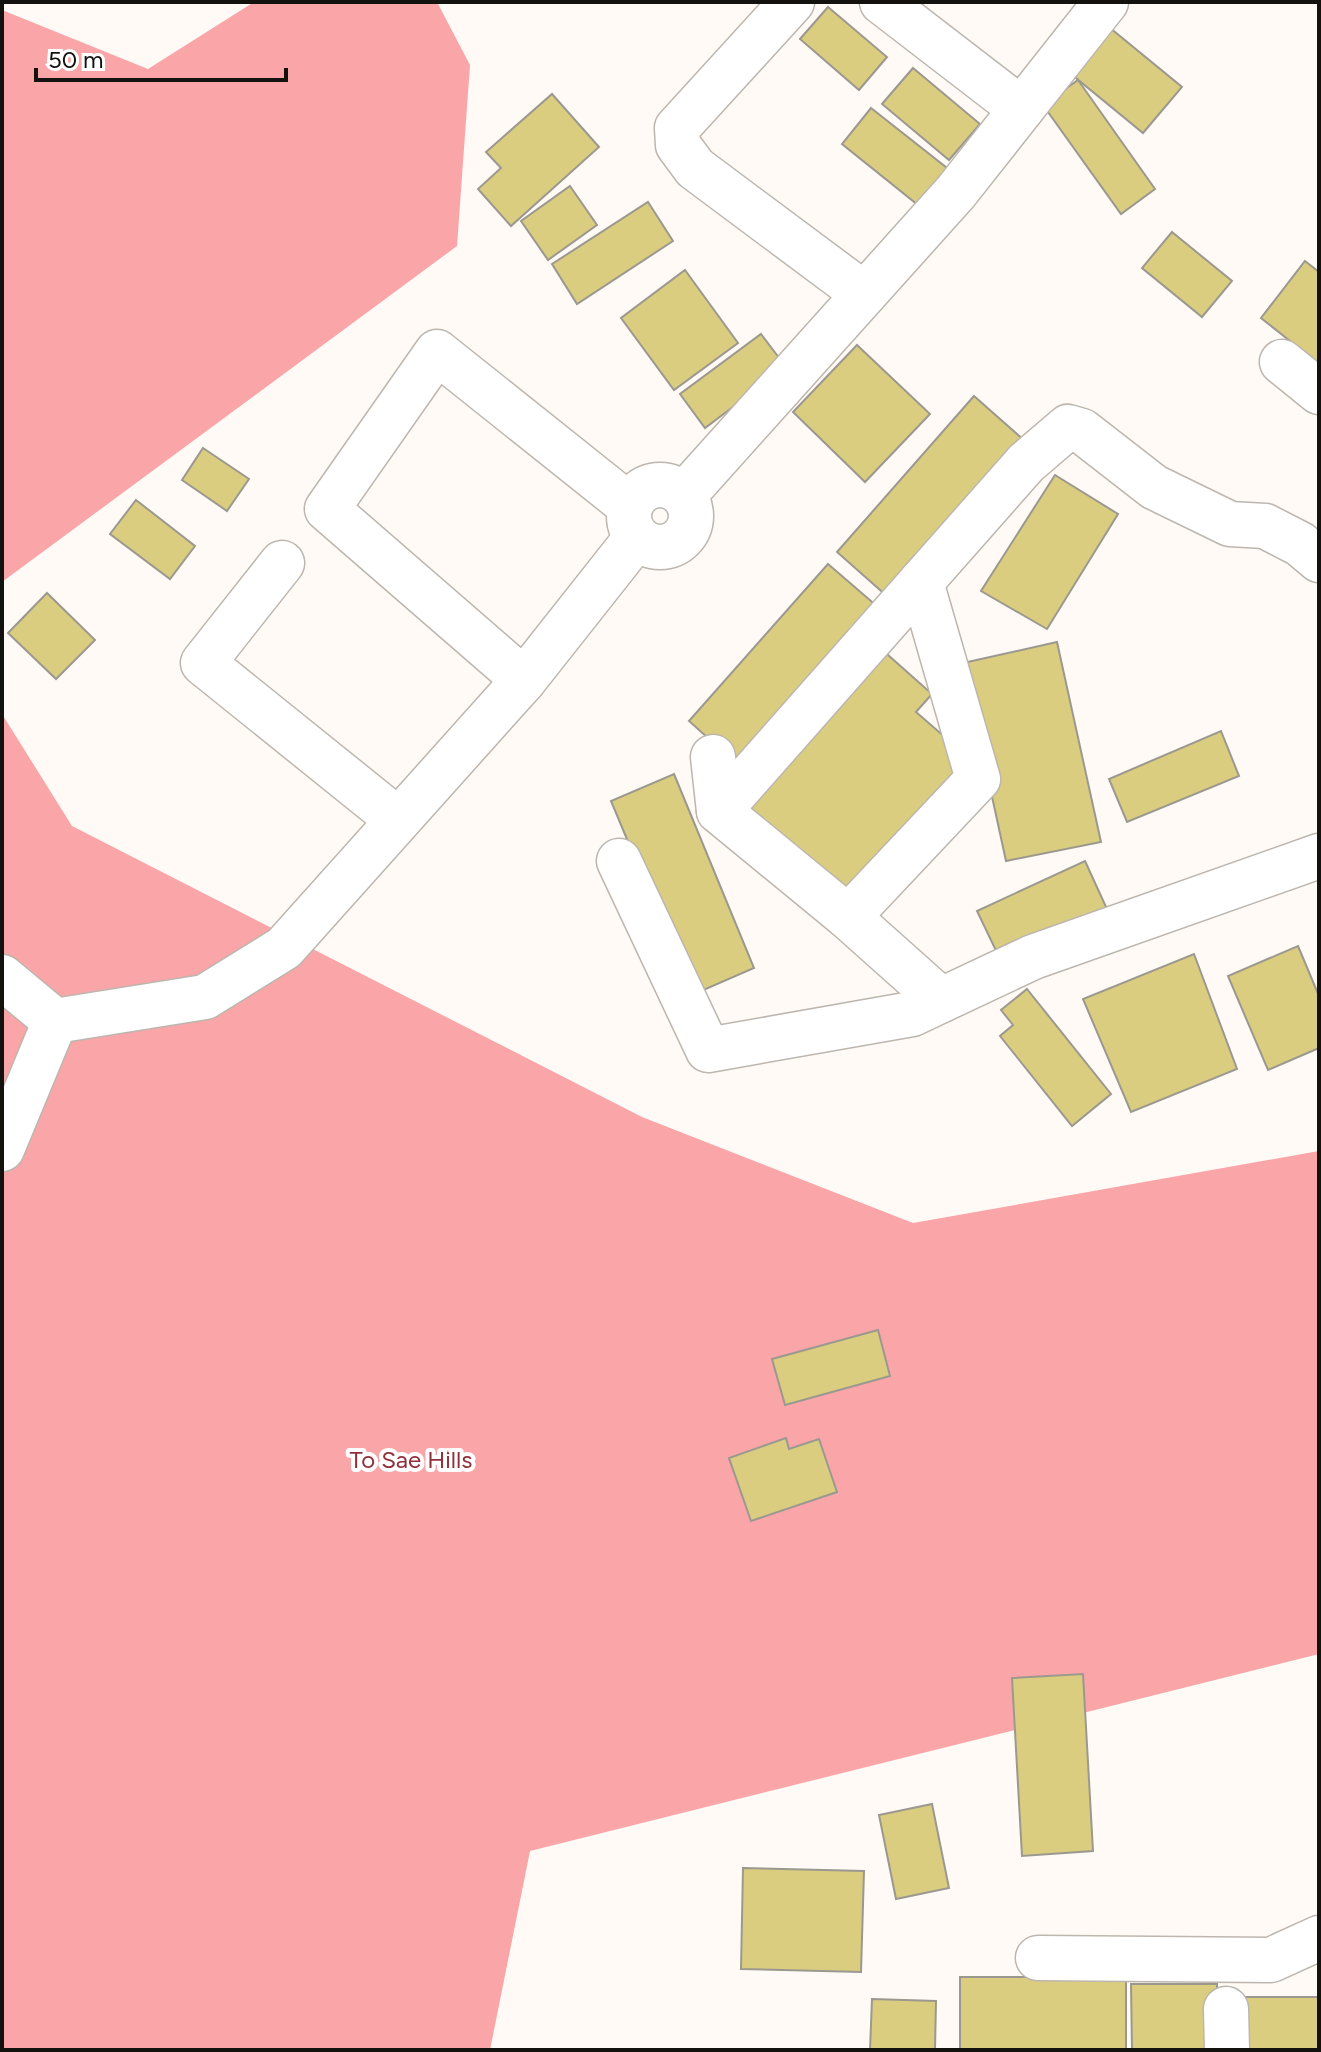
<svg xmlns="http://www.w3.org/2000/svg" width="1321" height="2052" viewBox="0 0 1321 2052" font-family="Figtree,sans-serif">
	<rect width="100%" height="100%" fill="#fffaf5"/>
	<g fill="#faa5a8">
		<path d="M 254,2 L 437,2 L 470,65 L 457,246 L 2,582 L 2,10 L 148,69 Z"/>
		<path d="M 2,714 L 72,826 L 642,1117 L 913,1223 L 1319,1151 L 1319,1654 L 530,1851 L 490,2050 L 2,2050 Z"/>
	</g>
	<g fill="#dbcd7f" stroke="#9b998f" stroke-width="2">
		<path d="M 828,7 L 887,57 L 859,90 L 800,39 Z"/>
		<path d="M 1104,23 L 1182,87 L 1143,133 L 1065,69 Z"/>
		<path d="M 913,68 L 980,124 L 949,160 L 882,104 Z"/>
		<path d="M 1078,80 L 1155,189 L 1121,214 L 1043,105 Z"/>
		<path d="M 552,94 L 599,147 L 511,226 L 478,189 L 501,168 L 486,152 Z"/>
		<path d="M 871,108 L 947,168 L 918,205 L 842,144 Z"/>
		<path d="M 570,186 L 597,225 L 548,260 L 521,221 Z"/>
		<path d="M 648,202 L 673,241 L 577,304 L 552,264 Z"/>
		<path d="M 1172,232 L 1232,281 L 1202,317 L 1142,268 Z"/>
		<path d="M 1305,261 L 1319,272 L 1319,364 L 1261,318 Z"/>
		<path d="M 685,270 L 738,343 L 674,390 L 621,318 Z"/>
		<path d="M 761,334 L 786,367 L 705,428 L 680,394 Z"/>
		<path d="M 857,345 L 930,414 L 865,482 L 793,412 Z"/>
		<path d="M 974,396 L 1025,441 L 888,597 L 837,552 Z"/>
		<path d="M 203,448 L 249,479 L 227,511 L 182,480 Z"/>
		<path d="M 1055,475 L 1118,514 L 1047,629 L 981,591 Z"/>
		<path d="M 136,500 L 195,546 L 170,579 L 110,534 Z"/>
		<path d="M 828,564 L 878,607 L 738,765 L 689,721 Z"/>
		<path d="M 47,593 L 95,640 L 56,679 L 8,633 Z"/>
		<path d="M 1057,642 L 1101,842 L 1006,861 L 963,663 Z"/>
		<path d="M 879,647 L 932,694 L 916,712 L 969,758 L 844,902 L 737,810 Z"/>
		<path d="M 1221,731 L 1239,776 L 1127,822 L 1109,779 Z"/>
		<path d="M 674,774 L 754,968 L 692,995 L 611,801 Z"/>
		<path d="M 1085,861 L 1107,909 L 1000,959 L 977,911 Z"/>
		<path d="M 1298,946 L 1319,996 L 1319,1048 L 1268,1070 L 1228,976 Z"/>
		<path d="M 1194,954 L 1237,1069 L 1131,1112 L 1083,999 Z"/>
		<path d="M 1027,989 L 1111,1094 L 1072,1126 L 1000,1036 L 1013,1025 L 1001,1010 Z"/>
		<path d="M 878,1330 L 890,1376 L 785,1405 L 772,1359 Z"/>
		<path d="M 786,1438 L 789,1449 L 819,1439 L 837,1492 L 751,1521 L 729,1458 Z"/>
		<path d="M 1083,1674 L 1093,1851 L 1022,1856 L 1012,1678 Z"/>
		<path d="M 932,1804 L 949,1888 L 896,1899 L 879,1815 Z"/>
		<path d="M 743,1868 L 864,1871 L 861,1972 L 741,1969 Z"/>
		<rect x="960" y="1977" width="166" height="73"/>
		<path d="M 1131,1984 L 1217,1984 L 1217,2050 L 1132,2050 Z"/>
		<rect x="1238" y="1997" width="81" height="53"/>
		<path d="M 872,1999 L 936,2001 L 935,2050 L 870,2050 Z"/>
	</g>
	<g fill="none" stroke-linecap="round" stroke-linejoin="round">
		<g stroke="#bdb6ae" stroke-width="47">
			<g id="minor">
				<path d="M 792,2 L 677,128 L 678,145 L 695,168 L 864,294"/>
				<path d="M 882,2 L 1021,109"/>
				<path d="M 1282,362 L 1319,392"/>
				<circle cx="660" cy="516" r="31"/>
				<path d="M 684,495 L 956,192 L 1106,2"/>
				<path d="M 282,563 L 203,663 L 398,820"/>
				<path d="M 524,680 L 327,509 L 437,352 L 630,506"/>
				<path d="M 713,757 L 719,811 L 848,917 L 941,1000"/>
				<path d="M 719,811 L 1026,463 L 1068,427 L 1082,431 L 1154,487 L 1230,524 L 1265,526 L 1300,544 L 1319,560"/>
				<path d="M 619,861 L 708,1050 L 912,1014 L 1033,957 L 1319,856"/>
				<path d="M 848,917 L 978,779 L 921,582"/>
				<path d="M 2,977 L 55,1021 L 205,997 L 284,948 L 524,680 L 637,537"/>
				<path d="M 2,1149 L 55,1021"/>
				<path d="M 1038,1958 L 1271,1960 L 1319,1938"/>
				<path d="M 1226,2009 L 1227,2050"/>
			</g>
		</g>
		<use href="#minor" stroke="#fff" stroke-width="44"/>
	</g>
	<g text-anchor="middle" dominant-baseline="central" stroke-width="8" stroke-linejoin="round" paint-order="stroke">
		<g font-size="24" fill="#902f3a" stroke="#fff">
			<text x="411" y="1459">To Sae Hills</text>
		</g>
	</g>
	<rect width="1321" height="2052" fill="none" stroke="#14120f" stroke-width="8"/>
	<path d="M36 68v12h250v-12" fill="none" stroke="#14120f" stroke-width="4"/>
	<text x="48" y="68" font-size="24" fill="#14120f" stroke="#ffffff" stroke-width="6" paint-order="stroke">50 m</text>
</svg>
